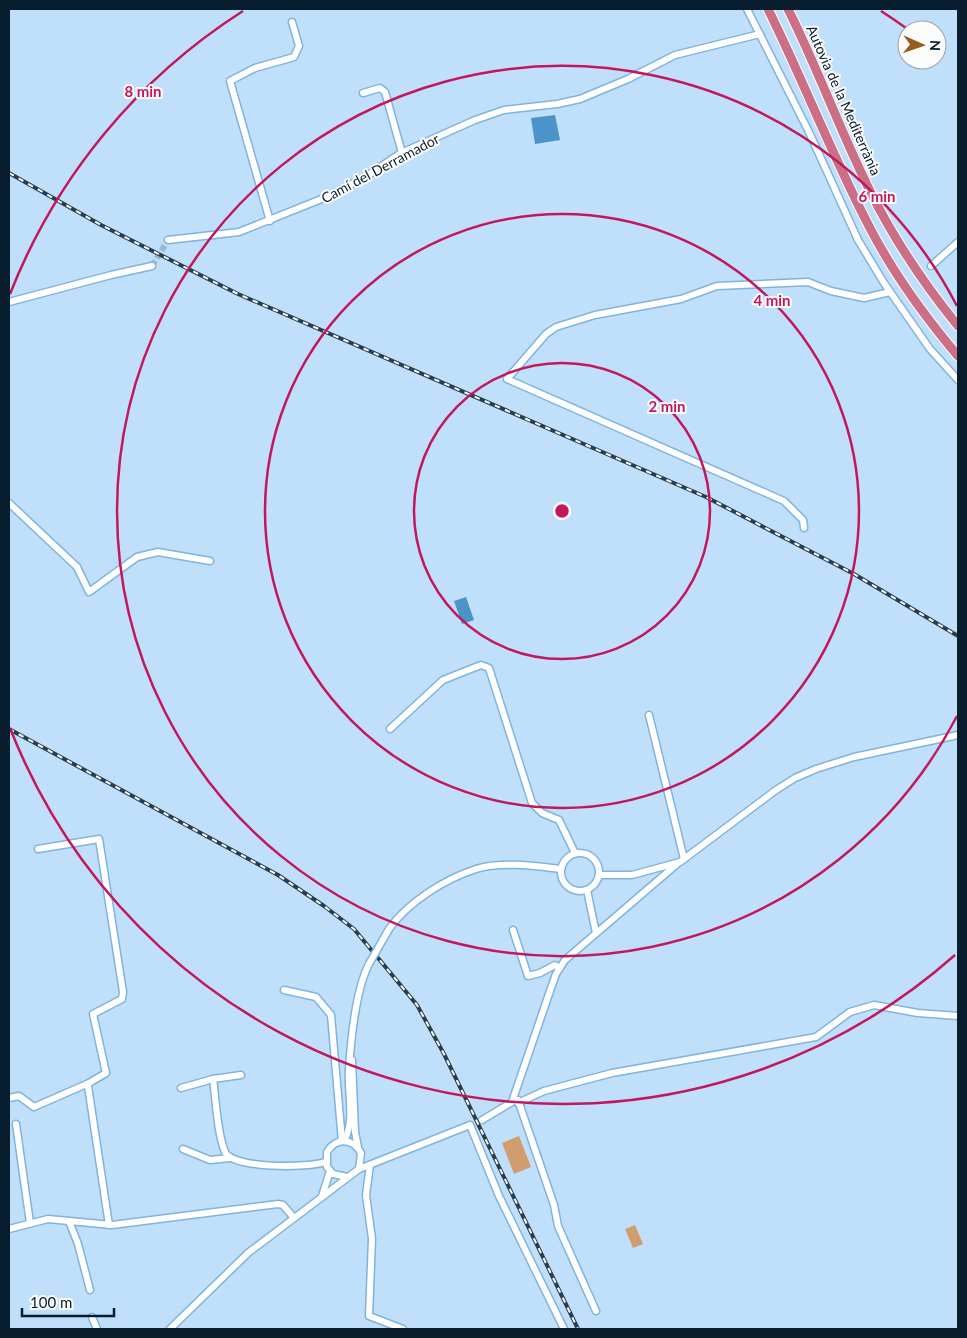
<svg xmlns="http://www.w3.org/2000/svg" width="967" height="1338" viewBox="0 0 967 1338" font-family="Lato,sans-serif">
	<rect width="100%" height="100%" fill="#c0dffa"/>
	<g fill="#d19d6c">
		<path d="M 519,1136 L 531,1167 L 514,1174 L 502,1143 Z"/>
		<path d="M 635,1225 L 643,1244 L 633,1248 L 625,1229 Z"/>
	</g>
	<g fill="#4c93ca">
		<path d="M 555,115 L 560,140 L 535,144 L 531,118 Z"/>
		<path d="M 466,597 L 474,620 L 462,624 L 454,601 Z"/>
	</g>
	<g fill="none" stroke-linecap="round" stroke-linejoin="round">
		<path stroke="#9bb8d1" stroke-width="6" stroke-dasharray="6 3" stroke-linecap="butt" d="M 152,266 L 168,240"/>
		<g stroke="#80b3de" stroke-width="9">
			<g id="minor">
				<path d="M 747,9 L 809,132 L 858,240 L 884,283 L 930,349 L 958,380"/>
				<path d="M 363,93 L 380,88 L 385,92 L 402,153"/>
				<path d="M 270,221 L 230,81 L 255,68 L 294,57 L 299,46 L 292,22"/>
				<path d="M 168,240 L 239,232 L 329,196 L 367,176 L 401,153 L 475,120 L 504,110 L 557,104 L 580,99 L 628,79 L 675,55 L 760,34"/>
				<path d="M 931,266 L 958,242"/>
				<path d="M 9,302 L 111,275 L 152,266"/>
				<path d="M 9,503 L 77,567 L 89,592 L 137,557 L 158,552 L 210,561"/>
				<path d="M 804,528 L 803,520 L 784,501 L 507,379 L 546,334 L 556,327 L 595,315 L 681,299 L 717,286 L 808,282 L 831,291 L 864,298 L 890,292"/>
				<path d="M 649,715 L 684,859"/>
				<path d="M 390,729 L 443,680 L 481,665 L 489,668 L 532,803 L 542,813 L 559,820 L 575,853"/>
				<path d="M 38,849 L 99,839 L 123,992 L 122,999 L 93,1014 L 106,1073 L 89,1083 L 88,1086 L 109,1225"/>
				<circle cx="580" cy="872" r="19"/>
				<path d="M 599,875 L 632,875 L 680,862 L 776,790 L 795,778 L 816,769 L 854,757 L 958,735"/>
				<path d="M 587,890 L 596,933"/>
				<path d="M 389,929 C 408,902 445,879 476,869 C 501,861 535,866 561,869"/>
				<path d="M 513,930 L 528,976 L 540,973 L 555,965 L 560,968"/>
				<path d="M 284,990 L 316,997 L 331,1015 L 342,1141"/>
				<path d="M 352,1060 L 355,1132 L 358,1147"/>
				<path d="M 213,1079 L 241,1075"/>
				<path d="M 181,1088 L 213,1079 C 216,1100 217,1133 225,1152 C 233,1169 309,1168 325,1162"/>
				<path d="M 9,1098 L 19,1096 L 34,1107 L 89,1083"/>
				<path d="M 518,1100 L 554,1205 L 558,1226 L 596,1311"/>
				<path d="M 518,1103 L 544,1091 L 612,1073 L 816,1037 L 850,1012 L 874,1005 L 918,1013 L 958,1016"/>
				<path d="M 482,1120 L 512,1102 L 550,991 L 556,974 L 565,960 L 677,864"/>
				<path d="M 16,1124 L 30,1223"/>
				<path d="M 344,1141 C 356,1120 347,1092 349,1069 C 351,1039 355,991 369,964"/>
				<path d="M 183,1149 L 210,1160 L 230,1158"/>
				<path d="M 370,1165 L 366,1195 L 372,1239 L 369,1316 L 403,1329"/>
				<path d="M 347,1177 L 333,1174 L 327,1167 L 327,1152 C 336,1137 353,1138 361,1153 L 359,1169"/>
				<path d="M 322,1196 L 330,1171"/>
				<path d="M 69,1221 L 78,1244 L 90,1290"/>
				<path d="M 9,1229 L 48,1219 L 112,1225 L 278,1204 L 283,1205 L 294,1218"/>
				<path d="M 92,1317 L 97,1329"/>
				<path d="M 170,1329 L 248,1253 L 359,1169 L 470,1125 L 499,1196 L 564,1329"/>
			</g>
		</g>
		<g stroke="#fff" stroke-width="11">
			<g id="highway">
				<path d="M 768,9 C 804,82 833,158 871,230 C 894,274 926,318 958,356"/>
				<path d="M 788,9 C 818,69 841,133 871,193 C 895,241 924,284 958,326"/>
			</g>
		</g>
		<use href="#minor" stroke="#fff" stroke-width="6"/>
		<use href="#highway" stroke="#cb6f87" stroke-width="9"/>
		<g stroke="#273e4f" stroke-width="4">
			<g id="rail">
				<path d="M 9,173 L 101,225 L 238,294 L 706,497 L 854,574 L 958,636"/>
				<path d="M 9,729 L 278,875 L 324,906 L 354,929 L 417,1005 L 444,1054 L 578,1329"/>
			</g>
		</g>
		<use href="#rail" stroke="#fcfcfc" stroke-width="2" stroke-dasharray="5.5" stroke-linecap="butt"/>
		<g stroke="#80b3de" stroke-width="9" stroke-linecap="butt">
			<path id="minor-bridge" d="M 369,964 L 389,929"/>
		</g>
		<use href="#minor-bridge" stroke="#fff" stroke-width="6"/>
	</g>
	<g fill="none" stroke="#c2185b" stroke-width="2.5">
		<circle cx="562" cy="511" r="148"/>
		<circle cx="562" cy="511" r="297"/>
		<path d="M957 716A445 445 0 1 1 957 306"/>
		<path d="M955 955A593 593 0 0 1 10 728M10 294A593 593 0 0 1 243 11M881 11A593 593 0 0 1 906 28"/>
	</g>
	<g text-anchor="middle" dominant-baseline="central" stroke-width="4" stroke-linejoin="round" paint-order="stroke">
		<g font-size="14" fill="#081d2d" stroke="#fcfcfc">
			<text transform="translate(844 100) rotate(66)">Autovia de la Mediterrània</text>
			<text transform="translate(380 168) rotate(-28)">Camí del Derramador</text>
		</g>
	</g>
	<circle cx="562" cy="511" r="8" fill="#c2185b" stroke="#fcfcfc" stroke-width="2.5"/>
	<g font-size="15" text-anchor="middle" font-weight="bold" fill="#c2185b" stroke="#fcfcfc" stroke-width="4" stroke-linejoin="round" paint-order="stroke">
		<text x="143" y="97">8 min</text>
		<text x="877" y="202">6 min</text>
		<text x="772" y="306">4 min</text>
		<text x="667" y="412">2 min</text>
	</g>
	<rect width="967" height="1338" fill="none" stroke="#081d2d" stroke-width="20"/>
	<g transform="translate(922 45) rotate(92)"><circle r="24" fill="#fcfcfc" stroke="#9aa3a9"/>
	<path d="M0-4L9 19L0 12L-9 19Z" fill="#975d1b"/>
	<text y="-8" font-size="14" font-weight="bold" text-anchor="middle" fill="#081d2d">N</text>
	</g>
	<path d="M22 1308v8h92v-8" fill="none" stroke="#081d2d" stroke-width="2.5"/>
	<text x="30" y="1308" font-size="15" fill="#081d2d" stroke="#fcfcfc" stroke-width="4" paint-order="stroke">100 m</text>
</svg>
